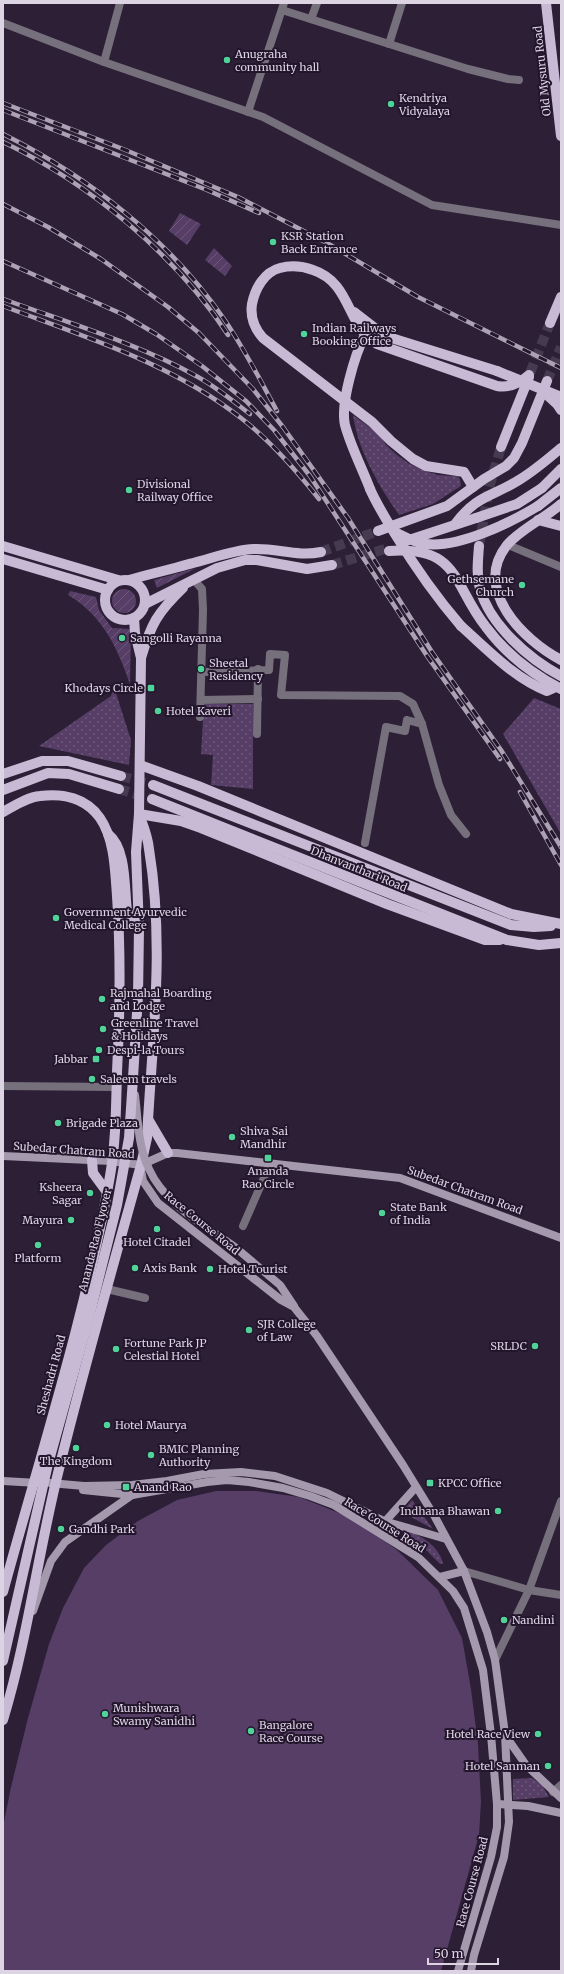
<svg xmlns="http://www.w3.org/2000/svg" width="564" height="1974" viewBox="0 0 564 1974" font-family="Merriweather,serif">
	<defs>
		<pattern id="grass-dots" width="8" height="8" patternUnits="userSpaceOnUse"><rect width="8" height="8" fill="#563e66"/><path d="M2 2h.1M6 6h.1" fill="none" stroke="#6e597c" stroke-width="1.8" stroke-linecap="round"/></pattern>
		<pattern id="garden-furrows" width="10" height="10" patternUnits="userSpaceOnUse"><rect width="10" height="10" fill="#563e66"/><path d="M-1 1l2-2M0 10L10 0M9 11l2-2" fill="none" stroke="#6e597c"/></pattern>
	</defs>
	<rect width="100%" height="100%" fill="#2c1f36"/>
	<g fill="url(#grass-dots)">
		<path d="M 353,415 L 379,434 L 386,445 L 397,455 L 408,463 L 423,470 L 438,475 L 457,476 L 460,479 L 461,486 L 433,504 L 399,515 C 379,486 358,451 353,415 Z"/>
		<path d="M 114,687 L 131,740 L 129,765 L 39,746 L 111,696 Z"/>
		<path d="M 534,698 L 561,709 L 561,834 L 503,734 Z"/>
		<path d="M 204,704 L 253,704 L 253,789 L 211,785 L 213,755 L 201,754 Z"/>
		<path d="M 412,1500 L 433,1529 L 402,1512 Z"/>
		<path d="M 398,1528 C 415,1531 440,1545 443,1564 L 440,1564 L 419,1543 Z"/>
		<path d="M 532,1778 L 542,1785 L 549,1797 L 513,1800 L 513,1779 Z"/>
	</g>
	<g fill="url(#garden-furrows)">
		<path d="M 180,213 L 201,224 L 187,245 L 169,231 Z"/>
		<path d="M 214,248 L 232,266 L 225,276 L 205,260 Z"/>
		<path d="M 196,568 L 157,588 L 154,580 Z"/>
		<circle cx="124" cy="601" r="12"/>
		<path d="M 70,591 L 96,597 L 99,610 L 112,628 L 131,629 L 130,684 C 117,647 103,616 68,595 Z"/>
	</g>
	<path fill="#563e66" d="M 216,1491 L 256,1491 L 299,1497 L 354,1519 L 397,1550 L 438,1590 L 462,1638 L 471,1689 L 478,1744 L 481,1802 L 479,1835 L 441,1971 L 3,1971 L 3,1827 L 11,1787 L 28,1718 L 49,1644 L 63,1608 L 84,1568 L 106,1545 L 138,1521 L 177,1500 Z"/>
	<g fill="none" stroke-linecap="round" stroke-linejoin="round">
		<g stroke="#463a50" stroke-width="10" stroke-dasharray="10 5" stroke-linecap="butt">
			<path d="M 530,373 L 550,323"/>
			<path d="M 547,381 L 561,347"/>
			<path d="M 479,546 L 489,488 L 501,447"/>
			<path d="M 321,552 L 378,531"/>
			<path d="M 332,565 L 388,548"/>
			<path d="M 121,776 L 153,785"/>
			<path d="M 119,789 L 152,799"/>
		</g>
		<g stroke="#766f7c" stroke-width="8">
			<path d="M 282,10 L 468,69 L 508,79 L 519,80"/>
			<path d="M 311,19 L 317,3"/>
			<path d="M 3,23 L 104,62 L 263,117 L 432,205 L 561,225"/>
			<path d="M 389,44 L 402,3"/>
			<path d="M 104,62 L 120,3"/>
			<path d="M 248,112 L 284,3"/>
			<path d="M 508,545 L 561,567"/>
			<path d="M 194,580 L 202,589 L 203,610 L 200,717"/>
			<path d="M 202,672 L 269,670 L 270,654 L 285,655 L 281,695 L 400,696 L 413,704 L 422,724 L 439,785 L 451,815 L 466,834"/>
			<path d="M 201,700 L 258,699"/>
			<path d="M 257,734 L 258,669"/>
			<path d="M 365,843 L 386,727 L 405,731 L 407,720 L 422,724"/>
			<path d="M 3,1086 L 116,1087"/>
			<path d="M 243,1226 L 270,1164"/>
			<path d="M 107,1289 L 145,1298"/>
			<path d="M 464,1571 L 529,1590 L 561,1595"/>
			<path d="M 495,1660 L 529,1590 L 561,1501"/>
			<path d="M 553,1792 L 561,1785"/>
		</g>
		<g stroke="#a59aad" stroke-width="8">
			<path d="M 3,1156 L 111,1161 L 141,1165 L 168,1153 L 177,1153 L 400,1178 L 561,1238"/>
			<path d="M 141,1170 L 143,1181 L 158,1203 L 281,1300 L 294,1307 L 317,1336 L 403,1465 L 435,1517 L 464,1571 L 487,1632 L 495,1660 L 505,1734 L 509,1822 L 504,1857 L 474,1955 L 471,1971"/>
			<path d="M 236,1248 L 280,1285 L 294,1306"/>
			<path d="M 3,1481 L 38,1483"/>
			<path d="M 50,1483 L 84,1486 L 132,1485 L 167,1481 L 204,1474 L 241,1472 L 275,1476 L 327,1493 L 384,1521 L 446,1539"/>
			<path d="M 83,1490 L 132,1495"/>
			<path d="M 382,1525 L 416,1487"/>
			<path d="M 440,1577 L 464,1571"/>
			<path d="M 33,1611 L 51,1561 L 65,1542 L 132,1495 L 207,1482 L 227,1480 L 249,1482 L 283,1488 L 310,1496 L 334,1505 L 418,1557 L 453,1591 L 464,1608 L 483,1670 L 491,1735 L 497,1804 L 497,1827 L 491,1857 L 458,1971"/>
			<path d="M 505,1735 L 526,1765 L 561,1798"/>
			<path d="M 497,1804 L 528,1806 L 561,1813"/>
		</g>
		<g stroke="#c8bad4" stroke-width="10">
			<path d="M 546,3 L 561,136"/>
			<path d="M 354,312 L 385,336 L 497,371"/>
			<path d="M 550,323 L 561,297"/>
			<path d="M 365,335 C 355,354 340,404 345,425 C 351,447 362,468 370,489"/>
			<path d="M 501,447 L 529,377"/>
			<path d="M 473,487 L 464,472 L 426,466 L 413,459 L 391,441 L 372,422 L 263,338 C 254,328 250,317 252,304 C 255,289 264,272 280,268 C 292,265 302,266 313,270 C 352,283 346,326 377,344 L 497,386 C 509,388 520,383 529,375"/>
			<path d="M 542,488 L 561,469"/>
			<path d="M 561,504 C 544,519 522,528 507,545 C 472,589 523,640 561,660"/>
			<path d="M 538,506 L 561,488"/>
			<path d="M 538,520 L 561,526"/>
			<path d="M 456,523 C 477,495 492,497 519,480 C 534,471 548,459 561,448"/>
			<path d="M 378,531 L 447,506 L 484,479 L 506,466 L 514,458 L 522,443 L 547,381"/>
			<path d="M 406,541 L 476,518"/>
			<path d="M 3,546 L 118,580"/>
			<path d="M 479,546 C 478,560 476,575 480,589 C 490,625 529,659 561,676"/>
			<path d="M 389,551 C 460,546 452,584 486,627 C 506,654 532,674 561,689"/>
			<path d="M 3,559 L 108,590"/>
			<circle cx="125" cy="600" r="20"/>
			<path d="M 129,580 C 149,574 169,570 189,564 C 211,559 231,550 254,549 C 277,548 298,557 321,552"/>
			<path d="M 145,604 L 217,568 L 245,560 L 257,560 L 307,569 L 332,565"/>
			<path d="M 461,626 C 488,650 514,678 547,691 L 556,687"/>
			<path d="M 141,658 C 151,624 157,613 183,588"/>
			<path d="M 140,765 L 198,786 L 511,914 L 561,924"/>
			<path d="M 3,774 L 42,761 L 68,761 L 121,776"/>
			<path d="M 153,785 L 511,925 L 534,927 L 551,926"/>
			<path d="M 3,790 L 48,773 L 69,774 L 119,789"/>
			<path d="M 152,799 L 507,940 L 539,945 L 561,943"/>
			<path d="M 3,812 C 14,806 27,797 40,796 C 63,793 86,798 100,818 C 115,840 115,871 117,896 C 121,955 120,1013 117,1072 C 116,1107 116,1142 110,1176 C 86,1315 40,1456 3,1592"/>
			<path d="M 139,814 L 181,821 L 201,828 L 387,904 L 485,940 L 500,940"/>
			<path d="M 108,834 C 127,849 124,888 127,911 L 133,919 L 139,922"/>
			<path d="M 133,1078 L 138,996 L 139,928 L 136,852 L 139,814 L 141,658 L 135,633 L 134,618"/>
			<path d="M 148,1119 L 168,1153"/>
			<path d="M 92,1160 L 93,1173 L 107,1192"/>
			<path d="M 3,1720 C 28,1638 38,1552 59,1469 C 84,1367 113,1266 141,1165 L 147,1138 C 152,1040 165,947 149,849 C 148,837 143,825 139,814"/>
		</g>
		<g stroke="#ada2b4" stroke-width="4.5">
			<g id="rail">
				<path d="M 3,103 L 123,149 L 238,197 L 327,243 L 418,297 L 561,368"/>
				<path d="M 3,110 L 207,190 L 259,213"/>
				<path d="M 3,134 C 89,177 169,239 224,319 C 244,348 260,380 277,411"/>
				<path d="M 3,142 C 90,184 175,254 228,335"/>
				<path d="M 3,204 L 48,227 L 101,259 L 168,307 L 199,333 L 253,389 L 283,427 L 348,518 L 432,652 L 501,750 L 561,847"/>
				<path d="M 3,261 L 122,314 L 156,334 L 202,366 L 246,401 L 274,430 L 310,476 L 427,656 L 500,759"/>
				<path d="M 3,299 C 66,322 139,344 198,377 C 216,387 233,401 250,414"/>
				<path d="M 3,306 C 85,337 171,363 241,418 C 271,441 296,470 319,499"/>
				<path d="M 520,792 L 561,865"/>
			</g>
		</g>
		<use href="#rail" stroke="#23152c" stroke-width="3" stroke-dasharray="9" stroke-linecap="butt"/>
		<path stroke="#a59aad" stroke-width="8" d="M 135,1095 C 138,1119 138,1147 149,1169 C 165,1205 206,1226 236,1248"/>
		<g stroke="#c8bad4" stroke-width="10">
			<path d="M 497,371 L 561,397"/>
			<path d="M 545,393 L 557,404 L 561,410"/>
			<path d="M 370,489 C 377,505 386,519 395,534 C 415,567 436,597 461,626"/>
			<path d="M 476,518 L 517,504 L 542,488"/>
			<path d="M 395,532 C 405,537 415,543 426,544 C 459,548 510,523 538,506"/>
			<path d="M 3,1661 L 48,1464 L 88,1321 L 117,1205 L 129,1138 L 133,1078"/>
		</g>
	</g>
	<g fill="#50d398" stroke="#23152c" stroke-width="1.5">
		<circle cx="227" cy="60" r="4"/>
		<circle cx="391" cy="104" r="4"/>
		<circle cx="273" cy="242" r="4"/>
		<circle cx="304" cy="334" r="4"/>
		<circle cx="129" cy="490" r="4"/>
		<circle cx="522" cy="585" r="4"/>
		<circle cx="122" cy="638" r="4"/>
		<circle cx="201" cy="669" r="4"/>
		<rect x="147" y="684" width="8" height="8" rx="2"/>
		<circle cx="158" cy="711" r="4"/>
		<circle cx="56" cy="918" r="4"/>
		<circle cx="102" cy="999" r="4"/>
		<circle cx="103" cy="1029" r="4"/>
		<circle cx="99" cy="1050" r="4"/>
		<rect x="92" y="1055" width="8" height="8" rx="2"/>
		<circle cx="92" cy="1079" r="4"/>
		<circle cx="58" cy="1123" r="4"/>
		<circle cx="232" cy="1137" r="4"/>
		<rect x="264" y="1154" width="8" height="8" rx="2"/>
		<circle cx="90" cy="1193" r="4"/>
		<circle cx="382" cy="1213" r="4"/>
		<circle cx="71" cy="1220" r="4"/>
		<circle cx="157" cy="1229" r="4"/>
		<circle cx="38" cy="1245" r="4"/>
		<circle cx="135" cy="1268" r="4"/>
		<circle cx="210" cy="1269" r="4"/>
		<circle cx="249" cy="1330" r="4"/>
		<circle cx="535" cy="1346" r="4"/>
		<circle cx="116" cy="1349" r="4"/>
		<circle cx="107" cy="1425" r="4"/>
		<circle cx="76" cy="1448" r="4"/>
		<circle cx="151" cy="1455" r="4"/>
		<rect x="426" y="1479" width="8" height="8" rx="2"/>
		<rect x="122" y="1483" width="8" height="8" rx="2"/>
		<circle cx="498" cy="1511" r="4"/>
		<circle cx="61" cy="1529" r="4"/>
		<circle cx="504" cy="1620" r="4"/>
		<circle cx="105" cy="1714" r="4"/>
		<circle cx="251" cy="1731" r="4"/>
		<circle cx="538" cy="1734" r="4"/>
		<circle cx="548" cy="1766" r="4"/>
	</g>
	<g text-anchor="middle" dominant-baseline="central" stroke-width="4" stroke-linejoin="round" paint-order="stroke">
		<g font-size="11" fill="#dcd3e3" stroke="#23152c" text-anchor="start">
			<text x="235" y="54">Anugraha<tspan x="235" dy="13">community hall</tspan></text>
			<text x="399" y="98">Kendriya<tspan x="399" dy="13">Vidyalaya</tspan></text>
			<text x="281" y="236">KSR Station<tspan x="281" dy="13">Back Entrance</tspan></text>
			<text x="312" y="328">Indian Railways<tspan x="312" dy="13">Booking Office</tspan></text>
			<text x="137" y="484">Divisional<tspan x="137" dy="13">Railway Office</tspan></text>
			<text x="514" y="579" text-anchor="end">Gethsemane<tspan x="514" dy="13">Church</tspan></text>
			<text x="130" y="638">Sangolli Rayanna</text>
			<text x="209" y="663">Sheetal<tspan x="209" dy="13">Residency</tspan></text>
			<text x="143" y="688" text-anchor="end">Khodays Circle</text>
			<text x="166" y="711">Hotel Kaveri</text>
			<text x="64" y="912">Government Ayurvedic<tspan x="64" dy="13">Medical College</tspan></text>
			<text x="110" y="993">Rajmahal Boarding<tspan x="110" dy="13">and Lodge</tspan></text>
			<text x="111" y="1023">Greenline Travel<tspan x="111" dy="13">&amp; Holidays</tspan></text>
			<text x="107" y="1050">Despi-la Tours</text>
			<text x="88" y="1059" text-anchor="end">Jabbar</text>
			<text x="100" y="1079">Saleem travels</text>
			<text x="66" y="1123">Brigade Plaza</text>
			<text x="240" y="1131">Shiva Sai<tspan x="240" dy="13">Mandhir</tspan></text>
			<text x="268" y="1171" text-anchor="middle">Ananda<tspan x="268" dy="13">Rao Circle</tspan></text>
			<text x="82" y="1187" text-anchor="end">Ksheera<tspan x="82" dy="13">Sagar</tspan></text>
			<text x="390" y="1207">State Bank<tspan x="390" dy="13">of India</tspan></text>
			<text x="63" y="1220" text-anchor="end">Mayura</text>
			<text x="157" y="1242" text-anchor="middle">Hotel Citadel</text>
			<text x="38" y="1258" text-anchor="middle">Platform</text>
			<text x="143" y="1268">Axis Bank</text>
			<text x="218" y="1269">Hotel Tourist</text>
			<text x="257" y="1324">SJR College<tspan x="257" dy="13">of Law</tspan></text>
			<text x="124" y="1343">Fortune Park JP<tspan x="124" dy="13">Celestial Hotel</tspan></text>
			<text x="527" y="1346" text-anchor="end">SRLDC</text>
			<text x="115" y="1425">Hotel Maurya</text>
			<text x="159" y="1449">BMIC Planning<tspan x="159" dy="13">Authority</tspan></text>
			<text x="76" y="1461" text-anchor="middle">The Kingdom</text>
			<text x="438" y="1483">KPCC Office</text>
			<text x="134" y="1487">Anand Rao</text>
			<text x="490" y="1511" text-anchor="end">Indhana Bhawan</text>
			<text x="69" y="1529">Gandhi Park</text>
			<text x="512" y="1620">Nandini</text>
			<text x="113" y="1708">Munishwara<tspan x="113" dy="13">Swamy Sanidhi</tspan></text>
			<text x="259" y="1725">Bangalore<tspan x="259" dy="13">Race Course</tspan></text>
			<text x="530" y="1734" text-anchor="end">Hotel Race View</text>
			<text x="540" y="1766" text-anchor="end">Hotel Sanman</text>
		</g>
		<g font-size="11" fill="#dcd3e3" stroke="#23152c">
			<text transform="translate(542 71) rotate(-96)">Old Mysuru Road</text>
			<text transform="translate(359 869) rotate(22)">Dhanvanthari Road</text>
			<text transform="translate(74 1150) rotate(4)">Subedar Chatram Road</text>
			<text transform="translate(465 1190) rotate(20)">Subedar Chatram Road</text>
			<text transform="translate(202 1223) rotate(39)">Race Course Road</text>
			<text transform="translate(95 1240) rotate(-76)">Ananda Rao Flyover</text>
			<text transform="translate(51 1375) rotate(-75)">Sheshadri Road</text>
			<text transform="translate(385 1525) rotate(32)">Race Course Road</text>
			<text transform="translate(472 1882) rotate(-75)">Race Course Road</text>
		</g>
	</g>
	<rect width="564" height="1974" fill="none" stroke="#dcd3e3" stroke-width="8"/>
	<path d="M428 1958v6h70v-6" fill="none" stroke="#dcd3e3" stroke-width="2"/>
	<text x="434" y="1958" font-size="12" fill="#dcd3e3" stroke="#23152c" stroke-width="3" paint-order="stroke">50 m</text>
</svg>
